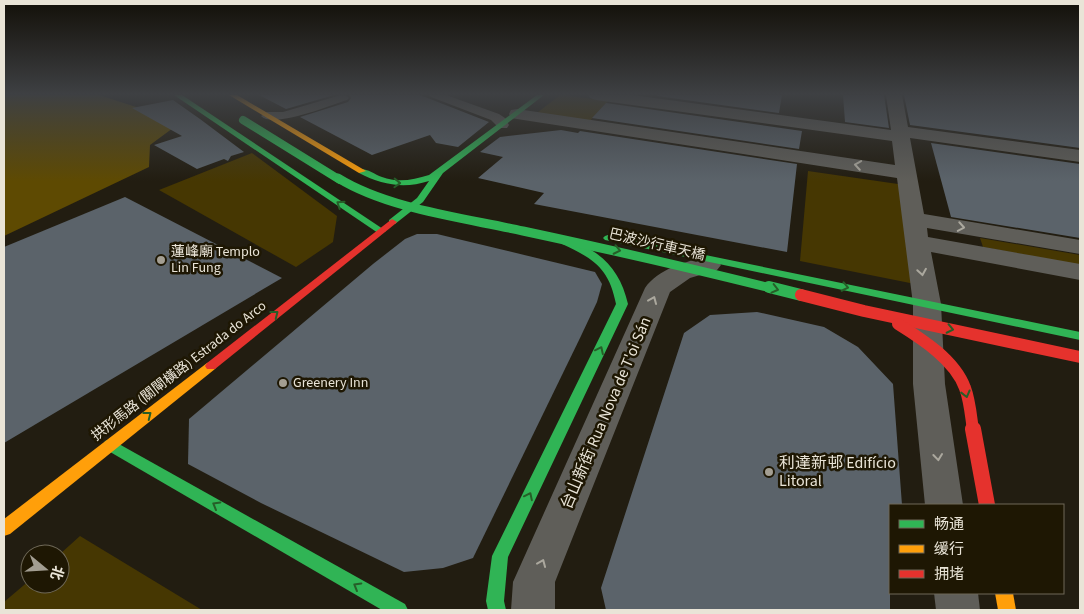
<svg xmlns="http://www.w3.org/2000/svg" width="1084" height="614" viewBox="0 0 1084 614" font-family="'Source Sans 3','Noto Sans SC',sans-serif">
	<rect width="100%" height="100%" fill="#221d11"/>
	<g fill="#463702">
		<path d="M 560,95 L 563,95 L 608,101 L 589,122 L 537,113 Z"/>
		<path d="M 252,153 L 337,216 L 333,242 L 296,267 L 159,190 Z"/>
		<path d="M 808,171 L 905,185 L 920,285 L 800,261 Z"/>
		<path d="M 980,238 L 1080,255 L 1080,265 L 983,247 Z"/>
		<path d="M 80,536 L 202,610 L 4,610 L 4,602 L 30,580 L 30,584 L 60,584 L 60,554 Z"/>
	</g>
	<path fill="#5e4a02" d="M 4,95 L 99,95 L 136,107 L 173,128 L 150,145 L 149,167 L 4,236 Z"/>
	<g fill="#5b636a">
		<path d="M 259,95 L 334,95 L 286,109 Z"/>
		<path d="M 349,95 L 420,95 L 489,122 L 458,147 L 436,143 L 430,135 L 372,155 L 300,117 L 348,102 L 351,98 Z"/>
		<path d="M 658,95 L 782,95 L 779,113 L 657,96 Z"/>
		<path d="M 843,95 L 884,95 L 889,128 L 845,122 Z"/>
		<path d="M 904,95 L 1080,95 L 1080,148 L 910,125 Z"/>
		<path d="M 173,100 L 200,119 L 244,152 L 231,156 L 228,161 L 224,159 L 197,169 L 154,145 L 182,136 L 132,108 Z"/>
		<path d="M 606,103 L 802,131 L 799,149 L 592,118 Z"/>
		<path d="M 561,130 L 578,133 L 580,131 L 797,164 L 787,252 L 534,204 L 544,193 L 478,178 L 503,157 L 480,152 L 500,137 Z"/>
		<path d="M 931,143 L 1080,164 L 1080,238 L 951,217 Z"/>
		<path d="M 125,197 L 282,278 L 4,443 L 4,247 Z"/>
		<path d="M 417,234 L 437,234 L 595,272 L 602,284 L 597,302 L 580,338 L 473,558 L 443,568 L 404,572 L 261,503 L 188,464 L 189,419 L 373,264 L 405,239 Z"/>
		<path d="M 757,312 L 824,327 L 858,347 L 893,384 L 902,505 L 890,505 L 890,610 L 606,610 L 601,588 L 684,333 L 710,315 Z"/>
	</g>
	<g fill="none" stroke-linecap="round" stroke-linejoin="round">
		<g fill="#5f5e59" fill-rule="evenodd">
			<path d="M 341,95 L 347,96 L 349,98 L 347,100 C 331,105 273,129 261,116 L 267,112 L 283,112 Z"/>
			<path d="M 429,95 L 446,95 L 499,114 L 505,118 L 509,125 L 507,128 L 499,128 L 491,120 L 431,97 Z"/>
		</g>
		<g fill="#5f5e59" fill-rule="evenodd">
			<path d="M 588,95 L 632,95 L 891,130 L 886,95 L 902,95 L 908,127 L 1080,150 L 1080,162 L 910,138 L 924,214 L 1080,240 L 1080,254 L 927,228 L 928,237 L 1080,264 L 1080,280 L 931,252 L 941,304 L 945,384 L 963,505 L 925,505 L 913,384 L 913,304 L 897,178 L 517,119 L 511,118 L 509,114 L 511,110 L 517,109 L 895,165 L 892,141 L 596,100 L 590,98 Z"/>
			<path d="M 708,257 L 717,260 L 721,265 L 717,270 L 690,278 L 670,292 L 555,582 L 555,610 L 511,610 L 513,582 L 645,288 C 658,269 686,261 708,257 Z"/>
			<path d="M 934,593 L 978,593 L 980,610 L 936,610 Z"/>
		</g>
		<g fill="#30b455" fill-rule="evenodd">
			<path d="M 174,95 L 182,95 L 386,231 L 381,234 L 378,233 Z"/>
			<path d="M 537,95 L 544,95 L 443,173 L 423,202 L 395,224 L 389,224 L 389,220 L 417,198 L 429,181 C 404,189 382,185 359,173 L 359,169 C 367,168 374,174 382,177 C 398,183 413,180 429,175 Z"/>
			<path d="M 608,235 L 1080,332 L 1080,340 L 605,240 L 603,238 L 605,236 Z"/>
			<path d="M 565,239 C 600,249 620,269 628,304 L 508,557 L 504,601 L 506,610 L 488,610 L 486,601 L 492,556 L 616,304 C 609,268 594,259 562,244 L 560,242 Z"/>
			<path d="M 110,439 L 405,604 L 408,610 L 382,610 L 105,449 L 103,445 L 105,441 Z"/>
		</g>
		<g fill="#ff9f0a" fill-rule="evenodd">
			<path d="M 229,95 L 237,95 L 366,171 L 359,173 Z"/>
			<path d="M 211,362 L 215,363 L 217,366 L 215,369 L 10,534 L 4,536 L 4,519 L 207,363 Z"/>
			<path d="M 995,593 L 1013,593 L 1016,610 L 998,610 Z"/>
		</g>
		<path fill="#e5322d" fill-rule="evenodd" d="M 392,219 L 397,222 L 395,224 L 215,369 L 207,369 L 205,366 L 207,363 Z"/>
		<path stroke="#30b455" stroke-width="8" d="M 243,120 L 340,180"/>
		<path stroke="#30b455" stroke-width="9" d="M 338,178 C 388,209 465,218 523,231 C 607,249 691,268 774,289"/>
		<path stroke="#30b455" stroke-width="12" d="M 769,287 L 801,295"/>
		<g stroke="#e5322d" stroke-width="12">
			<path d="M 801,295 L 864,311 L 1080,357"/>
			<path d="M 898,324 C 922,339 955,360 965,388 C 970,401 971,417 973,430"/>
		</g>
		<path stroke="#e5322d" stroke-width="16" d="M 973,429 L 987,505"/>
	</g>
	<defs><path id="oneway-chevron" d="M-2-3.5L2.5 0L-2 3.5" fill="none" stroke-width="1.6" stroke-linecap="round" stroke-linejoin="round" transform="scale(1.25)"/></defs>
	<g stroke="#aba89e">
		<use href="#oneway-chevron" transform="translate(858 165) rotate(-171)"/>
		<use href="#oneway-chevron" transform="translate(961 227) rotate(10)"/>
		<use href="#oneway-chevron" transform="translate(922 272) rotate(81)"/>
		<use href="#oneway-chevron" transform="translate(653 300) rotate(-67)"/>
		<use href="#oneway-chevron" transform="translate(938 457) rotate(83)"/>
		<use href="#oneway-chevron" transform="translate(542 563) rotate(-67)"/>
	</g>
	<g stroke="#265e28">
		<use href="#oneway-chevron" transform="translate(397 183) rotate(2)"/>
		<use href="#oneway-chevron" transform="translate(340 204) rotate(-146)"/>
		<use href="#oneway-chevron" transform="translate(617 250) rotate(12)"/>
		<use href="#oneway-chevron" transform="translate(845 287) rotate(12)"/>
		<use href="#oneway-chevron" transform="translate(775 289) rotate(14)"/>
		<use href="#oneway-chevron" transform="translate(275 314) rotate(-38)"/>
		<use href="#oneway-chevron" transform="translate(950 329) rotate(12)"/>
		<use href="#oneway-chevron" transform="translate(600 350) rotate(-64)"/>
		<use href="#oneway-chevron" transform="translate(966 394) rotate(76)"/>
		<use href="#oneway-chevron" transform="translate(148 415) rotate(-38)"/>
		<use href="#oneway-chevron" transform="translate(529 496) rotate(-64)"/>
		<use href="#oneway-chevron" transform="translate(216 505) rotate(-150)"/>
		<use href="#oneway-chevron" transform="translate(357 586) rotate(-150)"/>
	</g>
	<linearGradient id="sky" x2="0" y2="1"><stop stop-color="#131009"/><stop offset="0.52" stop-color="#3e4043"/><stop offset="1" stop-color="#3e4043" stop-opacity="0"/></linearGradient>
	<rect width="1084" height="181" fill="url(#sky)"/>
	<g fill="#a39e92" stroke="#1e1703" stroke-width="2">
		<circle cx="161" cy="260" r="5"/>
		<circle cx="283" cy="383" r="5"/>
		<circle cx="769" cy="472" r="5"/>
	</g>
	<g text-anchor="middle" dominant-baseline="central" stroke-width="5" stroke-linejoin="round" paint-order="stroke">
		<g font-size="14" fill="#e9e4d7" stroke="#1e1703">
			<text transform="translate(657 245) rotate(13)">巴波沙行車天橋</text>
			<text transform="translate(179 371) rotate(-38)">拱形馬路 (關閘橫路) Estrada do Arco</text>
		</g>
		<g font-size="14" fill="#e9e4d7" stroke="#1e1703" text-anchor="start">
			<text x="171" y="252">蓮峰廟 Templo<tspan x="171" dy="16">Lin Fung</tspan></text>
			<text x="293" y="383">Greenery Inn</text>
		</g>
		<g font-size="16" fill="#e9e4d7" stroke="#1e1703">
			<text transform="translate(606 413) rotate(-67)">台山新街 Rua Nova de T'oi Sán</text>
		</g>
		<g font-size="16" fill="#e9e4d7" stroke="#1e1703" text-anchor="start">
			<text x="779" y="463">利達新邨 Edifício<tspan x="779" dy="18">Litoral</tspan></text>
		</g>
	</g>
	<rect width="1084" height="614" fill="none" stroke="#e9e4d7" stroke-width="10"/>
	<rect x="889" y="504" width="175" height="90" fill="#1e1703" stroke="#6f6958"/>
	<rect x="899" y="520" width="25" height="8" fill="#30b455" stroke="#6f6958"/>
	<text x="934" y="529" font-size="15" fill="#e9e4d7">畅通</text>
	<rect x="899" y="545" width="25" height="8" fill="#ff9f0a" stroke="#6f6958"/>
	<text x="934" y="554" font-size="15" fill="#e9e4d7">缓行</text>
	<rect x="899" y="570" width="25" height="8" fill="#e5322d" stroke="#6f6958"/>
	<text x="934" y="579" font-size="15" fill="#e9e4d7">拥堵</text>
	<g transform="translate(45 569) rotate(108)"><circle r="24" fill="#1e1703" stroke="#6f6958"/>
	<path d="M0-4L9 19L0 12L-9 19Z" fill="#a39e92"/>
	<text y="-8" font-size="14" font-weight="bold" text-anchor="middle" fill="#e9e4d7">北</text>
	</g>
</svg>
